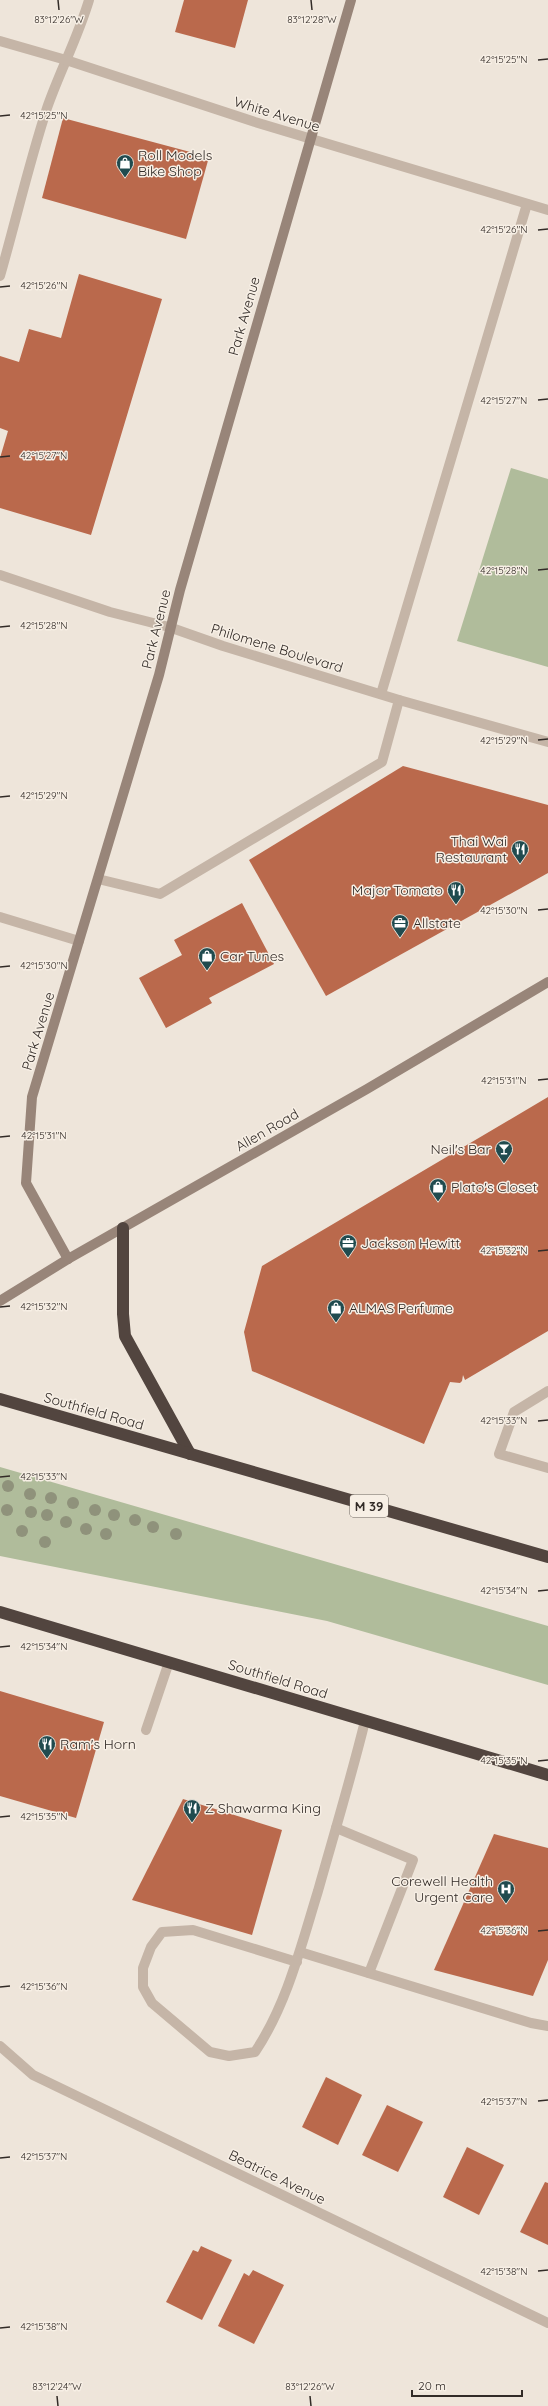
<svg xmlns="http://www.w3.org/2000/svg" width="548" height="2406" viewBox="0 0 548 2406" font-family="Quicksand,sans-serif">
	<rect width="100%" height="100%" fill="#eee5da"/>
	<g fill="#b0bc9b">
		<path d="M 511,468 L 548,479 L 548,667 L 457,641 Z"/>
		<path d="M 0,1467 L 548,1626 L 548,1685 L 327,1621 L 0,1556 Z"/>
	</g>
	<g fill="#ba694c">
		<path d="M 184,0 L 248,0 L 235,48 L 175,32 Z"/>
		<path d="M 63,118 L 209,157 L 186,239 L 42,198 Z"/>
		<path d="M 79,274 L 162,299 L 91,535 L 0,508 L 0,458 L 8,431 L 0,428 L 0,356 L 19,362 L 29,329 L 61,338 Z"/>
		<path d="M 403,766 L 548,805 L 548,873 L 326,996 L 249,860 Z"/>
		<path d="M 242,903 L 274,964 L 209,998 L 212,1003 L 166,1028 L 139,978 L 182,955 L 174,940 Z"/>
		<path d="M 548,1097 L 548,1331 L 465,1380 L 463,1375 L 462,1381 L 460,1383 L 450,1382 L 424,1444 L 252,1371 L 244,1332 L 262,1266 Z"/>
		<path d="M 0,1691 L 104,1722 L 76,1818 L 0,1796 Z"/>
		<path d="M 183,1799 L 282,1830 L 252,1935 L 132,1900 Z"/>
		<path d="M 494,1834 L 548,1848 L 548,1960 L 533,1996 L 434,1970 Z"/>
		<path d="M 326,2077 L 362,2095 L 338,2145 L 302,2127 Z"/>
		<path d="M 387,2105 L 423,2122 L 398,2172 L 362,2155 Z"/>
		<path d="M 467,2147 L 504,2165 L 479,2215 L 443,2197 Z"/>
		<path d="M 545,2182 L 548,2183 L 548,2245 L 520,2232 Z"/>
		<path d="M 201,2246 L 232,2260 L 202,2320 L 166,2302 L 193,2250 L 198,2252 Z"/>
		<path d="M 253,2270 L 284,2285 L 254,2344 L 218,2326 L 244,2273 L 249,2276 Z"/>
	</g>
	<g fill="none" stroke-linecap="round" stroke-linejoin="round">
		<g stroke="#c5b5a7" stroke-width="10">
			<path d="M 0,276 C 16,220 29,163 47,108 C 60,71 78,37 89,0"/>
			<path d="M 381,694 L 527,204"/>
			<path d="M 98,879 L 160,894 L 382,762 L 399,700"/>
			<path d="M 0,917 L 79,941"/>
			<path d="M 548,1391 L 514,1412 L 499,1454 L 548,1468"/>
			<path d="M 146,1730 L 169,1662"/>
			<path d="M 336,1828 L 413,1860 L 369,1973"/>
			<path d="M 300,1952 L 531,2023 L 548,2026"/>
			<path d="M 297,1962 L 193,1930 L 162,1932 L 151,1947 L 143,1968 L 143,1987 L 152,2003 L 210,2052 L 229,2056 L 255,2052 C 287,2004 301,1946 318,1891 C 334,1834 351,1778 365,1721"/>
		</g>
		<g stroke="#c5b5a7" stroke-width="10">
			<path d="M 0,41 L 66,60 L 255,122 L 548,210"/>
			<path d="M 0,575 L 110,612 L 169,627 L 223,646 L 399,700 L 548,742"/>
			<path d="M 0,2046 L 33,2075 L 548,2323"/>
		</g>
		<g stroke="#988579" stroke-width="10">
			<path d="M 68,1259 L 26,1183 L 32,1097 L 159,675 L 180,590 L 351,0"/>
			<path d="M 0,1301 L 68,1259 L 367,1089 L 548,982"/>
		</g>
		<g stroke="#52453f" stroke-width="12">
			<path d="M 123,1228 L 123,1314 L 125,1336 L 190,1454"/>
			<path d="M 0,1399 L 548,1557"/>
			<path d="M 0,1612 L 548,1775"/>
		</g>
	</g>
	<g fill="#8f927b">
		<circle cx="8" cy="1486" r="6"/>
		<circle cx="30" cy="1494" r="6"/>
		<circle cx="51" cy="1498" r="6"/>
		<circle cx="73" cy="1503" r="6"/>
		<circle cx="7" cy="1510" r="6"/>
		<circle cx="95" cy="1510" r="6"/>
		<circle cx="31" cy="1512" r="6"/>
		<circle cx="47" cy="1515" r="6"/>
		<circle cx="114" cy="1515" r="6"/>
		<circle cx="135" cy="1520" r="6"/>
		<circle cx="66" cy="1522" r="6"/>
		<circle cx="153" cy="1527" r="6"/>
		<circle cx="86" cy="1529" r="6"/>
		<circle cx="22" cy="1531" r="6"/>
		<circle cx="106" cy="1534" r="6"/>
		<circle cx="176" cy="1534" r="6"/>
		<circle cx="45" cy="1542" r="6"/>
	</g>
	<path fill="none" stroke="#322b27" stroke-width="1.5" d="M 58,0 L 59,10M 311,0 L 312,10M 538,60 L 548,59M 0,116 L 10,115M 538,230 L 548,229M 0,287 L 10,286M 538,400 L 548,399M 0,457 L 10,456M 538,570 L 548,569M 0,627 L 10,626M 538,740 L 548,739M 0,797 L 10,796M 538,910 L 548,909M 0,967 L 10,966M 538,1080 L 548,1079M 0,1137 L 10,1136M 538,1251 L 548,1250M 0,1307 L 10,1306M 538,1421 L 548,1420M 0,1477 L 10,1476M 538,1591 L 548,1590M 0,1647 L 10,1646M 538,1761 L 548,1760M 0,1817 L 10,1816M 538,1931 L 548,1930M 0,1987 L 10,1986M 538,2101 L 548,2100M 0,2158 L 10,2157M 538,2271 L 548,2270M 0,2328 L 10,2327M 57,2396 L 58,2406M 310,2396 L 311,2406"/>
	<defs>
		<g id="shop-pin" transform="scale(0.9)"><path d="M0 17L-7.5 6A9.5 9.5 0 1 1 7.5 6Z" fill="#204b4f" stroke="#f7efe5"/><path d="M-5-2.5h2.3a2.7 3.5 0 0 1 5.4 0H5L5.5 6h-11ZM-1.5-2.5h3a1.5 2.3 0 0 0-3 0Z" fill="#fff"/></g>
		<g id="restaurant-pin" transform="scale(0.9)"><path d="M0 17L-7.5 6A9.5 9.5 0 1 1 7.5 6Z" fill="#204b4f" stroke="#f7efe5"/><path d="M-5-6h1v4h1v-4h1v4h1v-4h1v5L-1.5 .5V6h-2V.5L-5-1ZM5-6V6H3V1.5H1.5Q1.5-4 5-6Z" fill="#fff"/></g>
		<g id="office-pin" transform="scale(0.9)"><path d="M0 17L-7.5 6A9.5 9.5 0 1 1 7.5 6Z" fill="#204b4f" stroke="#f7efe5"/><path d="M-6-3h4V-5.5h4V-3h4V5H-6ZM-1-4.5V-3h2v-1.5ZM-6 0V1H6V0Z" fill="#fff"/></g>
		<g id="bar-pin" transform="scale(0.9)"><path d="M0 17L-7.5 6A9.5 9.5 0 1 1 7.5 6Z" fill="#204b4f" stroke="#f7efe5"/><path d="M-6-5H6L.8 .8V4.5H3.5V6h-7V4.5H-.8V.8Z" fill="#fff"/></g>
		<g id="hospital-pin" transform="scale(0.9)"><path d="M0 17L-7.5 6A9.5 9.5 0 1 1 7.5 6Z" fill="#204b4f" stroke="#f7efe5"/><path d="M-5-5h3v3.5h4V-5h3V5h-3V1.5h-4V5h-3Z" fill="#fff"/></g>
	</defs>
	<g fill-rule="evenodd">
		<use href="#shop-pin" x="125" y="163"/>
		<use href="#restaurant-pin" x="520" y="849"/>
		<use href="#restaurant-pin" x="456" y="890"/>
		<use href="#office-pin" x="400" y="923"/>
		<use href="#shop-pin" x="207" y="956"/>
		<use href="#bar-pin" x="504" y="1149"/>
		<use href="#shop-pin" x="438" y="1187"/>
		<use href="#office-pin" x="348" y="1243"/>
		<use href="#shop-pin" x="336" y="1308"/>
		<use href="#restaurant-pin" x="47" y="1744"/>
		<use href="#restaurant-pin" x="192" y="1808"/>
		<use href="#hospital-pin" x="506" y="1889"/>
	</g>
	<g text-anchor="middle" dominant-baseline="central" stroke-width="3" stroke-linejoin="round" paint-order="stroke">
		<rect fill="#f7efe5" stroke="#6d6660" stroke-width="1" x="350" y="1495" width="38" height="22" rx="3"/>
		<g font-size="13" font-weight="bold" fill="#322b27">
			<text x="369" y="1506">M 39</text>
		</g>
		<g font-size="14" fill="#322b27" stroke="#f7efe5">
			<text transform="translate(277 114) rotate(17)">White Avenue</text>
			<text transform="translate(244 316) rotate(-74)">Park Avenue</text>
			<text transform="translate(156 629) rotate(-76)">Park Avenue</text>
			<text transform="translate(277 648) rotate(17)">Philomene Boulevard</text>
			<text transform="translate(38 1031) rotate(-73)">Park Avenue</text>
			<text transform="translate(267 1130) rotate(-30)">Allen Road</text>
			<text transform="translate(94 1411) rotate(16)">Southfield Road</text>
			<text transform="translate(278 1679) rotate(17)">Southfield Road</text>
			<text transform="translate(277 2177) rotate(26)">Beatrice Avenue</text>
		</g>
		<g font-size="14" fill="#322b27" stroke="#f7efe5" text-anchor="start">
			<text x="138" y="155">Roll Models<tspan x="138" dy="16">Bike Shop</tspan></text>
			<text x="507" y="841" text-anchor="end">Thai Wai<tspan x="507" dy="16">Restaurant</tspan></text>
			<text x="443" y="890" text-anchor="end">Major Tomato</text>
			<text x="413" y="923">Allstate</text>
			<text x="220" y="956">Car Tunes</text>
			<text x="491" y="1149" text-anchor="end">Neil's Bar</text>
			<text x="451" y="1187">Plato's Closet</text>
			<text x="361" y="1243">Jackson Hewitt</text>
			<text x="349" y="1308">ALMAS Perfume</text>
			<text x="60" y="1744">Ram's Horn</text>
			<text x="205" y="1808">Z Shawarma King</text>
			<text x="493" y="1881" text-anchor="end">Corewell Health<tspan x="493" dy="16">Urgent Care</tspan></text>
		</g>
	</g>
	<g font-size="10" text-anchor="middle" fill="#322b27" stroke="#f7efe5" stroke-width="3" stroke-linejoin="round" paint-order="stroke">
		<text x="59" y="23">83°12'26"W</text>
		<text x="312" y="23">83°12'28"W</text>
		<text x="504" y="63">42°15'25"N</text>
		<text x="44" y="119">42°15'25"N</text>
		<text x="504" y="233">42°15'26"N</text>
		<text x="44" y="289">42°15'26"N</text>
		<text x="504" y="404">42°15'27"N</text>
		<text x="44" y="459">42°15'27"N</text>
		<text x="504" y="574">42°15'28"N</text>
		<text x="44" y="629">42°15'28"N</text>
		<text x="504" y="744">42°15'29"N</text>
		<text x="44" y="799">42°15'29"N</text>
		<text x="504" y="914">42°15'30"N</text>
		<text x="44" y="969">42°15'30"N</text>
		<text x="504" y="1084">42°15'31"N</text>
		<text x="44" y="1139">42°15'31"N</text>
		<text x="504" y="1254">42°15'32"N</text>
		<text x="44" y="1310">42°15'32"N</text>
		<text x="504" y="1424">42°15'33"N</text>
		<text x="44" y="1480">42°15'33"N</text>
		<text x="504" y="1594">42°15'34"N</text>
		<text x="44" y="1650">42°15'34"N</text>
		<text x="504" y="1764">42°15'35"N</text>
		<text x="44" y="1820">42°15'35"N</text>
		<text x="504" y="1934">42°15'36"N</text>
		<text x="44" y="1990">42°15'36"N</text>
		<text x="504" y="2105">42°15'37"N</text>
		<text x="44" y="2160">42°15'37"N</text>
		<text x="504" y="2275">42°15'38"N</text>
		<text x="44" y="2330">42°15'38"N</text>
		<text x="57" y="2390">83°12'24"W</text>
		<text x="310" y="2390">83°12'26"W</text>
	</g>
	<path d="M412 2390v6h110v-6" fill="none" stroke="#322b27" stroke-width="2"/>
	<text x="418" y="2390" font-size="12" fill="#322b27" stroke="#f7efe5" stroke-width="3" paint-order="stroke">20 m</text>
</svg>
